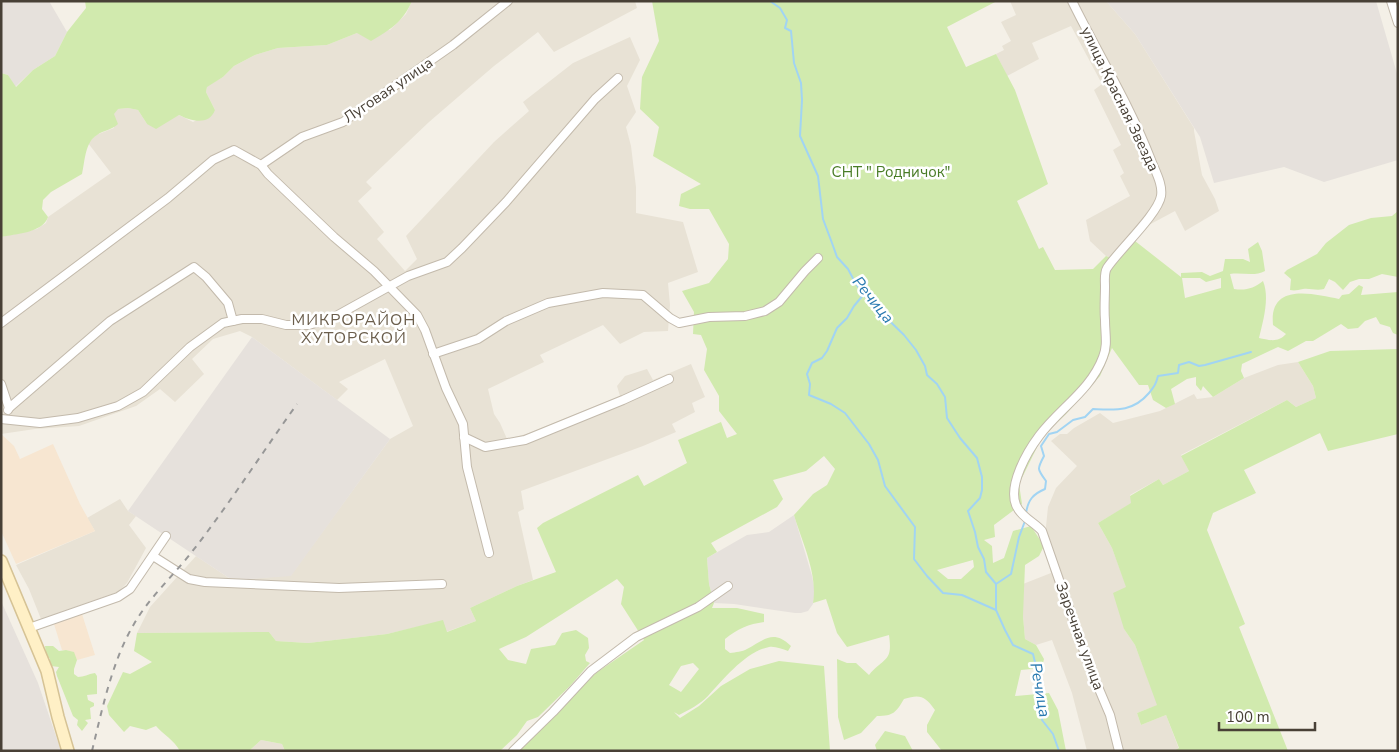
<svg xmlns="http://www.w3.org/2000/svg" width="1399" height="752" viewBox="0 0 1399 752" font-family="'Nunito Sans',sans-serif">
	<rect width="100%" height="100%" fill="#f4f0e7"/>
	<g fill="#e8e2d5">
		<path d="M 412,1 L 635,1 L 637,8 L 554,52 L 538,32 L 494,66 L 429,122 L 366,182 L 372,188 L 358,201 L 384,232 L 377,239 L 405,271 L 417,259 L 406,236 L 494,142 L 529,111 L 523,102 L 573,63 L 630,37 L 640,60 L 627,86 L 636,112 L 626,127 L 631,146 L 636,187 L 636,213 L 683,222 L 698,272 L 668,283 L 670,305 L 668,331 L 644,332 L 620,344 L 603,325 L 540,355 L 544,362 L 488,389 L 494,414 L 500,423 L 507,439 L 526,434 L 620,396 L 617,386 L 625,376 L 647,369 L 653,380 L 691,364 L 705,397 L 692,403 L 695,412 L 672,424 L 676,432 L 643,446 L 521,491 L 524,509 L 518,512 L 533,580 L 517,586 L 470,608 L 476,621 L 446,632 L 442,621 L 387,634 L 308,643 L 276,641 L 269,632 L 137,633 L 150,607 L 196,556 L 229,578 L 249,579 L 291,575 L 390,439 L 413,426 L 385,359 L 339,382 L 348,389 L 337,400 L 252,337 L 240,331 L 213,339 L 192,359 L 204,374 L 175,402 L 160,389 L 136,406 L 79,426 L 35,429 L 1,434 L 1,237 L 37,229 L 46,223 L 48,217 L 111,173 L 88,143 L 96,135 L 114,128 L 114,113 L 117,109 L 128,108 L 138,110 L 147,124 L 179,115 L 193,122 L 215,110 L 206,92 L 207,86 L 223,77 L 234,66 L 255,55 L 278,48 L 327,45 L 357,33 L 390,30 L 406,14 Z"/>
		<path d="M 1010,1 L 1106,1 L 1135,34 L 1194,128 L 1194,131 L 1202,175 L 1215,199 L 1219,211 L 1185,231 L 1175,211 L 1147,226 L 1118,261 L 1106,256 L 1090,241 L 1086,220 L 1130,196 L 1120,176 L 1124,173 L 1113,150 L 1121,145 L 1094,90 L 1102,84 L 1071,26 L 1032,43 L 1039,59 L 1007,76 L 996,54 L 1004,50 L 1002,46 L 1011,41 L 1001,22 L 1016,15 Z"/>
		<path d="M 1298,362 L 1313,386 L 1316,398 L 1296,407 L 1287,400 L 1181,455 L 1189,471 L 1163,485 L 1159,479 L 1130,495 L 1132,503 L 1098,523 L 1112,548 L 1127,588 L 1124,629 L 1135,645 L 1158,705 L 1137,713 L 1141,725 L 1166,715 L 1179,749 L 1174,751 L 1087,751 L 1072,693 L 1052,640 L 1036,645 L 1025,639 L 1023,616 L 1023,584 L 1051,573 L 1044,546 L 1048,507 L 1056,488 L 1077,466 L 1051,441 L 1060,434 L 1067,434 L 1074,428 L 1100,413 L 1113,423 L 1160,411 L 1194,394 L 1197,399 L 1213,397 L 1244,378 L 1278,365 Z"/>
		<path d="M 120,499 L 128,511 L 136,516 L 129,525 L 146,548 L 127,583 L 118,592 L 41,619 L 29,589 L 16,565 L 95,531 L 87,518 Z"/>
		<path d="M 261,740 L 282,744 L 285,751 L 249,751 Z"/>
	</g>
	<g fill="#f7e6d1">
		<path d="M 1,434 L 14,446 L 20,459 L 53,444 L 80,504 L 95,531 L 16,564 L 1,531 Z"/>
		<path d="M 82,614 L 95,655 L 77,660 L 73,652 L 66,650 L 62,650 L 54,624 Z"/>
	</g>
	<g fill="#e6e1dc">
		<path d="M 1,1 L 49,1 L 67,32 L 55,56 L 33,70 L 15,87 L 8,75 L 1,73 Z"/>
		<path d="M 1106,1 L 1376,1 L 1398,77 L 1398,160 L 1324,182 L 1284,167 L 1214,183 L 1200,137 L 1135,34 Z"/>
		<path d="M 252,337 L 390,439 L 291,576 L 249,579 L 229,578 L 128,511 Z"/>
		<path d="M 794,515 L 812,576 L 815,591 L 813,604 L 808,611 L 801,613 L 795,613 L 734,604 L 714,603 L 709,584 L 707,558 L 747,535 L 769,532 Z"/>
		<path d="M 1,601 L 38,683 L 61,751 L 1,751 Z"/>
	</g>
	<g fill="#d1eaae" fill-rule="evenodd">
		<path d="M 85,1 L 412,1 C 403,22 390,30 371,41 L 357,33 L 327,45 L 278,48 L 255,55 L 234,66 L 223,77 L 207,87 L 206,92 L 215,110 C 209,126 191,121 179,115 L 156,129 L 147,124 L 138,110 L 128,108 L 118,109 L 114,114 L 118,124 C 112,130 104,130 97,135 C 85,142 85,161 82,174 L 51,192 L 43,200 L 42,209 L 48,217 C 43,233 15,234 1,237 L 1,73 L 8,75 L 16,87 L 33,70 L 55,56 L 67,32 L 86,8 Z"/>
		<path d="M 652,1 L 997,1 L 947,27 L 966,67 L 996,54 L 1015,90 L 1048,184 L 1017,201 L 1039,249 L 1043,247 L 1055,270 L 1093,269 L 1106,256 L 1118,261 L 1135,241 L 1181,277 L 1181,273 L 1202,272 L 1210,276 L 1223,271 L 1225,259 L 1243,259 L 1250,262 L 1248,249 L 1258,242 L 1262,251 L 1265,271 C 1254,277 1242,272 1230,274 L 1234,289 C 1246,291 1254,288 1263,281 C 1270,298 1263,321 1259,338 C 1269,340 1278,343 1286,334 L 1273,325 C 1269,282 1313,294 1339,299 L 1342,295 L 1349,294 L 1359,285 L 1363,287 L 1361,295 L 1398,292 L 1398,335 L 1393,333 L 1390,327 L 1380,324 L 1376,317 L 1365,321 L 1358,328 L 1348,329 L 1341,324 L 1313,341 L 1306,341 L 1288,351 L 1278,347 L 1242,364 L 1241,371 L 1244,378 L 1213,397 L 1203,386 L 1201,391 L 1196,385 L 1196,377 L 1187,379 L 1171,389 L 1175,404 L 1166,408 L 1153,400 L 1148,385 L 1139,385 L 1112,348 L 1100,376 L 1066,414 L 1042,437 L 1019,484 L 1022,504 L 994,525 L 995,537 L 984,540 L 992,546 L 993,563 L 1004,558 L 1013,531 L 1031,526 L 1044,546 L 1039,556 L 1025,565 L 1023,616 L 1025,639 L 1036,645 L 1044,659 L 1042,668 L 1021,670 L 1015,696 L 1049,693 L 1058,710 L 1066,751 L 942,751 L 927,732 L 927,725 L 935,710 C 925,696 920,694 904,699 C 896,712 894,716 877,716 L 861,733 L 844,740 L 838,717 L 837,659 L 847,663 L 856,663 L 869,675 C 884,657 893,663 889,635 L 847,647 L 837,633 L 826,599 L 813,603 C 818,574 802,542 794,515 L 813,494 L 827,485 L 835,469 L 824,456 L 806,471 L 773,480 L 783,499 L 777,507 L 711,543 L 717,552 L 707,558 L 709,584 L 714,603 L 712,608 L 737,608 L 764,614 L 764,622 C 749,624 737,629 725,639 L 725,649 L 730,653 C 736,652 742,652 747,649 C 764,640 773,629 791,646 L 788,651 C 782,649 775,646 769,647 C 745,652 724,679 708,696 C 700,704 689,710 679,715 L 674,712 L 680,718 L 699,706 L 721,686 L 750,669 L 779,661 L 824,666 L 830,751 L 518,751 L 596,673 L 644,640 L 621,604 L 624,587 L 617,579 L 526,637 L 499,649 L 508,660 L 526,664 L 531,649 L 555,645 L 562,633 L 576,630 L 588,638 L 589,648 L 585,655 L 586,661 L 590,663 L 570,686 L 538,717 L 527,721 L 517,735 L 500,751 L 285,751 L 282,744 L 261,740 L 249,751 L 180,751 C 174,740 164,735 156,726 L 146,730 L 130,726 L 124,732 L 109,715 L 107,706 L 123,672 L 130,674 L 152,662 L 134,651 L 137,633 L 269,632 L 276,641 L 308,643 L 387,634 L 443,620 L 447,632 L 476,621 L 470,608 L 517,586 L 556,572 L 537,528 L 543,523 L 638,475 L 644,486 L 687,463 L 678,440 L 721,422 L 727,438 L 737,434 L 719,411 L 719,396 L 704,370 L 707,349 L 701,335 L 693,334 L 694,312 L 682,291 L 709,283 L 728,259 L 729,244 L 709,209 L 690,209 L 679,206 L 681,194 L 701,184 L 653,156 L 659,127 L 640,109 L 642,77 L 659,41 ZM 1182,278 L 1200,278 L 1206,282 L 1221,278 L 1221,288 L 1185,298 ZM 973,560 L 974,567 L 961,579 L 948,579 L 937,570 ZM 693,663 L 699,669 L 681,692 L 669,685 L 681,666 Z"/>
		<path d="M 1398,211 L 1398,277 L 1382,274 L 1369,279 L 1359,279 L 1350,282 L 1343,290 L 1335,282 L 1329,279 L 1324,289 C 1316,291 1310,288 1303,289 C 1298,290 1295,291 1290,290 L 1291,279 L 1284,273 L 1287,270 L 1317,254 L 1326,243 L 1349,225 L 1371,218 L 1392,216 Z"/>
		<path d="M 1398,349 L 1398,434 L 1328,451 L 1320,433 L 1244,470 L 1256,493 L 1213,513 L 1207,530 L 1245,624 L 1239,627 L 1288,751 L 1174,751 L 1179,748 L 1166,715 L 1141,725 L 1137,713 L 1157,705 L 1135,645 L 1124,629 L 1113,593 L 1126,587 L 1112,548 L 1098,523 L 1131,503 L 1130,496 L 1159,479 L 1163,485 L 1189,471 L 1181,456 L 1287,400 L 1296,407 L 1316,398 L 1313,386 L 1298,362 L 1330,351 Z"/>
		<path d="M 45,646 L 53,646 L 59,651 L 66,650 L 74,652 L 77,660 L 74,669 L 74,674 L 78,677 C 84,677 88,674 95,673 L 97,676 L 97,694 L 87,695 L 88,700 L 94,703 L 94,706 L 90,708 L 91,719 L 85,720 L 88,723 L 82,731 L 77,725 L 78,720 L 73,716 L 57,676 L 56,672 L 59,667 L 51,666 L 48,662 L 50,659 L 46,654 Z"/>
		<path d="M 885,731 L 905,736 L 913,751 L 877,751 L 875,745 Z"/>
	</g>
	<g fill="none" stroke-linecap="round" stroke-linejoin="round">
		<g stroke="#a1d4f3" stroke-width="2">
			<path d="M 770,1 L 780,8 L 787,20 L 785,28 L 791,31 L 794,63 L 801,83 L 802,100 L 800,136 L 818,176 L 823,219 L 832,243 L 837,257 L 848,269 L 856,284 L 868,300 L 904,335 L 916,350 L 925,366 L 927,375 L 937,384 L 945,397 L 947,418 L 960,438 L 977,458 L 982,477 L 982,490 L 980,498 L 968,511 L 975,532 L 978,547 L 984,559 L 986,572 L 996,584 L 996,610 L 1005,630 L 1013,645 L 1033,654 L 1044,699 L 1042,720 L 1053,734 L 1059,751"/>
			<path d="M 864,294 L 854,306 L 847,318 L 837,328 L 827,351 L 822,358 L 812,363 L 807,374 L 810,384 L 809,395 L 831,404 L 845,413 L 869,444 L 878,460 L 885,486 L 915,527 L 914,559 L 927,576 L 943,593 L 962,595 L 996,610"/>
			<path d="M 1026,513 C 1028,500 1033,494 1045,489 L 1046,481 C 1037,469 1037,469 1044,456 L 1041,446 L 1049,434 L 1057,432 L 1073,420 L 1085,417 L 1093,409 C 1116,410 1133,412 1149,393 C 1154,387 1156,384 1158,376 L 1178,373 L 1179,365 L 1189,362 L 1199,366 L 1205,365 L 1251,352"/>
			<path d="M 996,584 L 1011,574 L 1019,537 L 1025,521"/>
		</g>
		<g stroke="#c3baac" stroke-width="10">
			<g id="street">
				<path d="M 1072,1 C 1098,54 1130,105 1151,160 C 1155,171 1163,184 1161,196 C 1158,214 1119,250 1107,268 C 1104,273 1105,280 1105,286 C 1105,298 1104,309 1105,320 C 1105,334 1108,345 1103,357 C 1091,390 1059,409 1039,436 C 1027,452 1008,485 1016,505 C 1021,517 1034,522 1042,531 L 1088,663 L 1110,715 L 1119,751"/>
				<path d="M 1391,1 L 1398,23"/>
				<path d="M 261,165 L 302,137 L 343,122 L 453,45 L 508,1"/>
				<path d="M 1,323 L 168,198 L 213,160 L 234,150 L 261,165 L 268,174 L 334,237 L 374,271 L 417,315 L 425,330 L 446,388 L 463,424 L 467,467 L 489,553"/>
				<path d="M 433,354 L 478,339 L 506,321 L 548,303 L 603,293 L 643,295 L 670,318 L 679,323 L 709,317 L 745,316 L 765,311 L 779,302 L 805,271 L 818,258"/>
				<path d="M 1,384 L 9,408 L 8,410"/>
				<path d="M 9,408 L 110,321 L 194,267 L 206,277 L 228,303 L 233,321"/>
				<path d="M 1,419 L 40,423 L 78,418 L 118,406 L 143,392 L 190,347 L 223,323 L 242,319 L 262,319 L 286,325 L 309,325 L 336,316 L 408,276 L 447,262 L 462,248 L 506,202 L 595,99 L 618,78"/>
				<path d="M 464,437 L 485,447 L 525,440 L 623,400 L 669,379"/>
				<path d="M 153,556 L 189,579 L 205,582 L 339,588 L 442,584"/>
				<path d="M 29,628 L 118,597 L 130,589 L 166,536"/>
				<path d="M 513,751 L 553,712 L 591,671 L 636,637 L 698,607 L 728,586"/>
			</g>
		</g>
		<g stroke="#d6c395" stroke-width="14">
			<path id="secondary" d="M 1,561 L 47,671 L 58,717 L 68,751"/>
		</g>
		<use href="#street" stroke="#fff" stroke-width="8"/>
		<use href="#secondary" stroke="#fff0c6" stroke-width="11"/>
		<path stroke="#979797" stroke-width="2" stroke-dasharray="6 6" stroke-linecap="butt" d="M 92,751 C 102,710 112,661 134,624 C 149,598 172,577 191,553 C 228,506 262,453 297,404"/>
	</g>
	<g text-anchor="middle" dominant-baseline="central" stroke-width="5" stroke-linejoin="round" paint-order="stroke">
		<g font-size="15" fill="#484036" stroke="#fff">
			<text transform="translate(388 90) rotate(-34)">Луговая улица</text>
			<text transform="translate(1120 99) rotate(64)">улица Красная Звезда</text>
			<text transform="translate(1080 636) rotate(70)">Заречная улица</text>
		</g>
		<g font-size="15" fill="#497c26" stroke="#fff">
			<text x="891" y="172">СНТ " Родничок"</text>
		</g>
		<g font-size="16" font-style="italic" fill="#297ab0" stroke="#fff">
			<text transform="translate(873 300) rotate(51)">Речица</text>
			<text transform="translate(1040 690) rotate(80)">Речица</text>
		</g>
		<g font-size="16" letter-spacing="1" fill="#6b5e4c" stroke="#fff">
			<text x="354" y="320">МИКРОРАЙОН<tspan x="354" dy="18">ХУТОРСКОЙ</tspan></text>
		</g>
	</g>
	<rect width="1399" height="752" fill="none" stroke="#484036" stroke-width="5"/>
	<path d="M1219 722v8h96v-8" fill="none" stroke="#484036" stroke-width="2.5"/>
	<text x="1226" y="722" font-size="15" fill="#484036" stroke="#ffffff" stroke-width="4" paint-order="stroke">100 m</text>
</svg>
